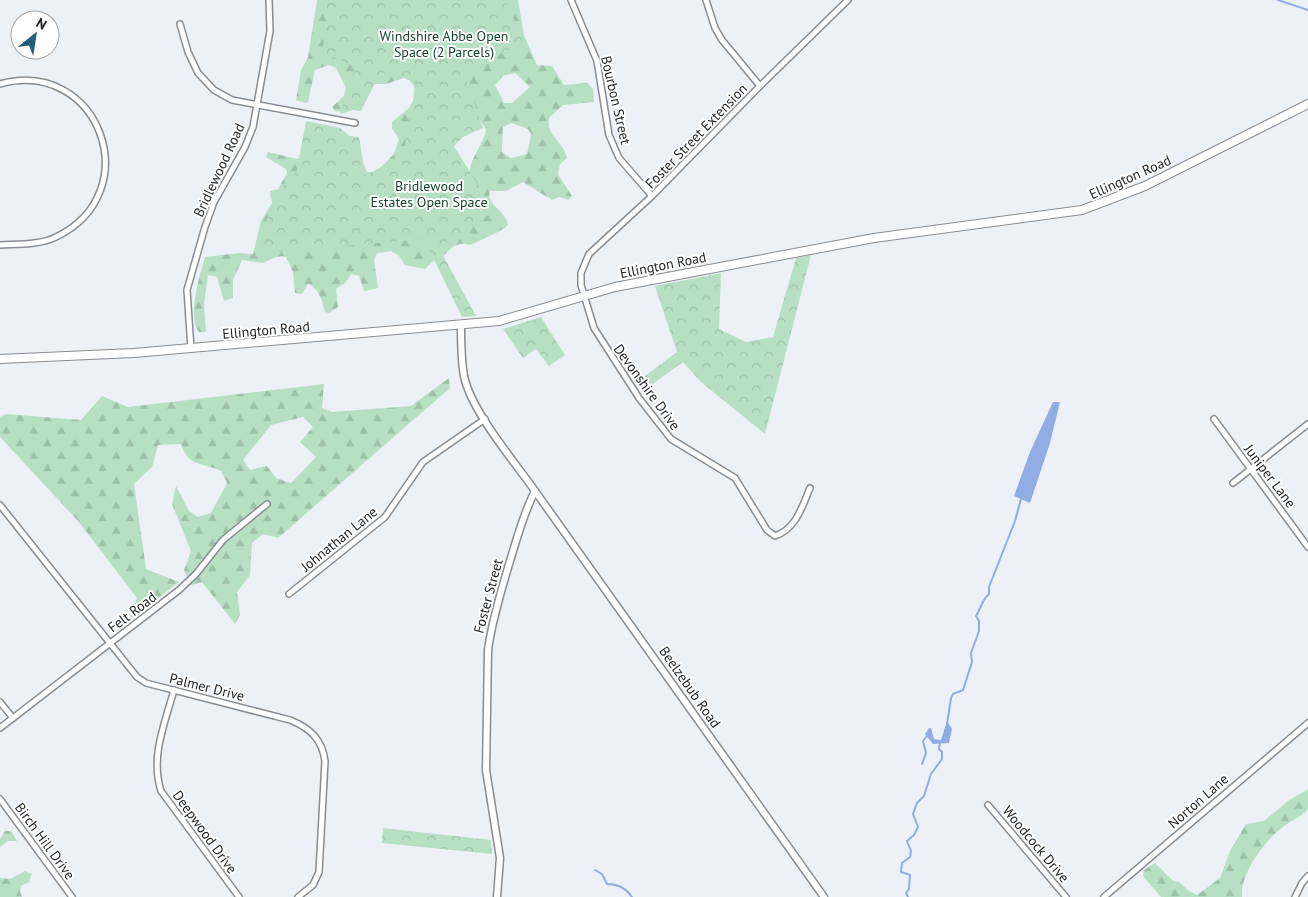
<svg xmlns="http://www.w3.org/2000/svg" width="1308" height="897" viewBox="0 0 1308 897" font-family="'PT Sans',sans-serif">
	<defs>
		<pattern id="forest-firs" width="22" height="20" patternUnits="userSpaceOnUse" patternTransform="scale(1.25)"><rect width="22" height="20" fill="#b7e0c3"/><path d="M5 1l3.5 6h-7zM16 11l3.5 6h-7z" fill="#9dc0a7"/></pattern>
		<pattern id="park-crowns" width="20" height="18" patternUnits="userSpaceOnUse" patternTransform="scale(1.25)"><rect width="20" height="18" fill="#b7e0c3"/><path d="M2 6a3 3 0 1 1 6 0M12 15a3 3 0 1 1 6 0" fill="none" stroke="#9dc0a7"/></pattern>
	</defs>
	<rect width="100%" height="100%" fill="#ecf1f7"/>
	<g fill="url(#forest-firs)" fill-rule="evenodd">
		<path d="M 317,0 L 365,0 L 414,64 L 443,139 L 470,176 C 468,159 483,147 486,130 L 469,100 L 467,81 L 494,0 L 518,0 L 524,35 L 537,65 L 552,66 L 564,85 L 587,83 L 593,89 L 594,102 L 563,105 L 549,118 C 546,136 564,142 567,158 L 560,164 L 558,174 L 572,196 L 568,200 L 560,197 L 552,200 L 523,182 L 506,191 L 490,191 C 485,204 507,212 508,225 C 504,230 478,242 470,245 C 456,241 452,248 442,257 C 439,261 434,260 431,263 C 429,265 427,267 425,269 L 405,265 L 399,256 L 391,251 L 377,253 L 374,260 L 378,288 L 364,291 L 359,276 L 351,274 L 346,282 L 336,289 L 338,307 L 329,313 L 325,312 C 322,301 320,289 308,284 L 302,294 L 295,293 L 293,272 L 286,257 C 279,254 270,260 263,263 L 242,260 L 233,280 L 233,298 L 224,301 L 217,277 L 208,275 L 204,303 L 206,332 L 199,332 C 187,317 200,274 205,257 L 240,253 L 253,254 L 261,221 L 272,203 L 270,191 L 278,189 L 287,173 L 286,169 L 266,157 L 268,152 L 297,159 L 343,135 L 352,137 L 367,172 L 375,173 L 394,154 L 399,139 L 392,128 L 392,122 L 409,108 L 415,97 L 414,86 L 410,81 L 404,78 L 386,84 L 372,84 L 342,112 L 335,111 L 332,107 L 344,96 L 346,88 L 336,68 L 329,65 L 315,70 L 308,102 L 305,103 L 296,100 L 301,70 L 308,57 ZM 515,73 L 530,87 L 512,103 L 504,103 L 495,85 L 503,76 ZM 512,123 L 528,129 L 531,134 L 527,154 L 511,158 L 502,152 L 503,127 Z"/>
		<path d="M 449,378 L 450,388 L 278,538 L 263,534 L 252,543 L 250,575 L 237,592 L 240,615 L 235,624 L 202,582 L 191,585 L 184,570 L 191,551 L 172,504 L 176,486 L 189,511 L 198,517 L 211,513 L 227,483 L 221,471 C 202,462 188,467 181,444 L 158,445 L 152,467 L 134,484 L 146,569 L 179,582 L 128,622 L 137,598 L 78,521 L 0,437 L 0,417 L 6,414 L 81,420 L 102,396 L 128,407 L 324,384 L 322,408 L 332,412 L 411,406 ZM 303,417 L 313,427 L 300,442 L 316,457 L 291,483 L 276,478 L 267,466 L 250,470 L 243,460 L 271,425 Z"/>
		<path d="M 1308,789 L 1308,809 C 1300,818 1288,822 1279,830 C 1263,844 1240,874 1242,897 L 1161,897 L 1143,876 L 1144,870 L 1155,863 L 1173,881 L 1179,882 L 1189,891 L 1197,895 L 1220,878 L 1230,851 L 1246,824 L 1264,821 L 1288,801 Z"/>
		<path d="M 5,831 L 11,831 L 17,841 L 8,841 L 0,847 L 0,839 Z"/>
		<path d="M 25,871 L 32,874 L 29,882 L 21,886 L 20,891 L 22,897 L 0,897 L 0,878 L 10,879 Z"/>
	</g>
	<g fill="url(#park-crowns)">
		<path d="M 326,0 L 506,0 L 524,44 L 495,56 L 467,82 L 483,128 L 463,137 L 454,146 L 494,211 L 439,248 L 476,316 L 462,317 L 424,239 L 263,253 L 265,223 L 281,189 L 297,170 L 306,121 L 340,128 L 350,136 L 359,137 L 365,175 L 403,157 L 417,78 L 380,73 L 361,111 L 353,110 L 340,114 L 355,66 L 321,53 L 326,33 Z"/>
		<path d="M 811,255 L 765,434 L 701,382 L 683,362 L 643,391 L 637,382 L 677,352 L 655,286 L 721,273 L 719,329 L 746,342 L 773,337 L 796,258 Z"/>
		<path d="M 541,317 L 565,355 L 549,366 L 536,349 L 523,358 L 503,329 Z"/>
		<path d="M 383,828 L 491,840 L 492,854 L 382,843 Z"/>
	</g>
	<g fill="#91ace5">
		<path d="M 1053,402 L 1060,402 L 1050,443 L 1030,503 L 1014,496 L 1030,452 Z"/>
		<path d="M 947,721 L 952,729 L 949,743 L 933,744 L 925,734 L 929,728 L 931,728 L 934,739 L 941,740 Z"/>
	</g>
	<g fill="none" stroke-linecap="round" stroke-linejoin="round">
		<g stroke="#91ace5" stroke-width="2">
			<path d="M 1278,0 L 1308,10"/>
			<path d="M 947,724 L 951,698 L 953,694 L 963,690 L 972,662 L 971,653 L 979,631 L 979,621 L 976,616 C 981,608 982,600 989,594 L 989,587 L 1015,521 L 1021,499"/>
			<path d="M 922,764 L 926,753 L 923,741 L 927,736 L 930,737"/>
			<path d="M 595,870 L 602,874 L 607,884 C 618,884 626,888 632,897"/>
			<path d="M 908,897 L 906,893 L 909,889 L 910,875 L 901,872 L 902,863 L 910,857 L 911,851 L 907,841 L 914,835 L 918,827 L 913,814 L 917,803 L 924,796 L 931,774 L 942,759 L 942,752 L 939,749 L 940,743"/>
		</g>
		<g stroke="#888c91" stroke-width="8">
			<g id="minor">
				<path d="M 571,0 L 597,61 L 609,135 L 619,158 L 652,196"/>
				<path d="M 706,0 L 715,28 L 722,40 L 760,86"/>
				<path d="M 180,24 L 188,52 L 198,73 L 214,90 L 232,100 L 355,123"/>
				<path d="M 0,84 C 99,57 149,192 56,237 C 40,245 18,244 0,245"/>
				<path d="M 191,349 L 187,290 L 205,227 L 214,202 L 245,147 L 253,127 L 270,31 L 269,0"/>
				<path d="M 1214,419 L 1308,547"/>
				<path d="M 1233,483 L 1308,424"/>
				<path d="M 810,488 C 802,507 796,529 775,536 L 767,530 L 735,478 L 671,439 L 639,398 L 594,328 L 581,285 L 581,273 L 589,254 L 652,196 L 760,86 L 848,0"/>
				<path d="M 0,505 L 137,677 L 146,683 L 290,720 C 310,728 322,739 325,761 L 319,872 L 313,885 L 298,897"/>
				<path d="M 289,594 L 385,517 L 423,462 L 485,419"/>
				<path d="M 174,690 C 165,723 150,757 161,791 L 239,897"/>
				<path d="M 0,702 L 13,718"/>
				<path d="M 0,728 L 179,590 L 196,574 L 223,540 L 267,504"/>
				<path d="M 0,799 L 72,897"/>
				<path d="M 988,805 L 1066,897"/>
				<path d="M 1104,897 L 1308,723"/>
				<path d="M 1295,897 L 1302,883 L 1308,876"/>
			</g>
		</g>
		<g stroke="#888c91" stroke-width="9">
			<g id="tertiary">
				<path d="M 461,325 C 461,342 461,359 464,376 C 471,411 514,461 535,491 C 523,514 517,539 509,564 C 501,592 492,620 488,650 L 486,770 L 500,858 L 497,897"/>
				<path d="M 535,491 L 824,897"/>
			</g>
		</g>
		<g stroke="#888c91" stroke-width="10">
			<path id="secondary" d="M 0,359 L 134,353 L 499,321 L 615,287 L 699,271 L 874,238 L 1082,210 L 1145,186 L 1308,104"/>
		</g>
		<use href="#minor" stroke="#fff" stroke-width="5"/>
		<use href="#tertiary" stroke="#fff" stroke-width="6"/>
		<use href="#secondary" stroke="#fff" stroke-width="8"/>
	</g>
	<g text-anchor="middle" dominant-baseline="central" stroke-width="4" stroke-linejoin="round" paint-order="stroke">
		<g font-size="14" fill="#16462a" stroke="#fff">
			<text x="444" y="36">Windshire Abbe Open<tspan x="444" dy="16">Space (2 Parcels)</tspan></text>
			<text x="429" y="186">Bridlewood<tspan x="429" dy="16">Estates Open Space</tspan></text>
		</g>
		<g font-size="14" fill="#1f2022" stroke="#fff">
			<text transform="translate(616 100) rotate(77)">Bourbon Street</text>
			<text transform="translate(696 136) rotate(-46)">Foster Street Extension</text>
			<text transform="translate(219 170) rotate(-65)">Bridlewood Road</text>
			<text transform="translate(1130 177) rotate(-24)">Ellington Road</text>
			<text transform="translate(663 265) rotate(-11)">Ellington Road</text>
			<text transform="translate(266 330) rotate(-5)">Ellington Road</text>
			<text transform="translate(647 387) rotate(54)">Devonshire Drive</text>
			<text transform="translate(1270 476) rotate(53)">Juniper Lane</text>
			<text transform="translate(339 539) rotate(-39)">Johnathan Lane</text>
			<text transform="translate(488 596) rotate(-75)">Foster Street</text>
			<text transform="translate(132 612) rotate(-37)">Felt Road</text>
			<text transform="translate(207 687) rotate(14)">Palmer Drive</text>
			<text transform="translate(690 687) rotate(55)">Beelzebub Road</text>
			<text transform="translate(1198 801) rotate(-41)">Norton Lane</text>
			<text transform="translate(205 832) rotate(54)">Deepwood Drive</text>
			<text transform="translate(45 841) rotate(54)">Birch Hill Drive</text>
			<text transform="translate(1036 844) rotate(50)">Woodcock Drive</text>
		</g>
	</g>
	<g transform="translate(35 35) rotate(30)"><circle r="24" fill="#ffffff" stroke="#a5a6a7"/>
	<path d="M0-4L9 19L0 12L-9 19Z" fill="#225f76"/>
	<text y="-8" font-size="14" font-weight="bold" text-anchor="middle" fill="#1f2022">N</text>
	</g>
</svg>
